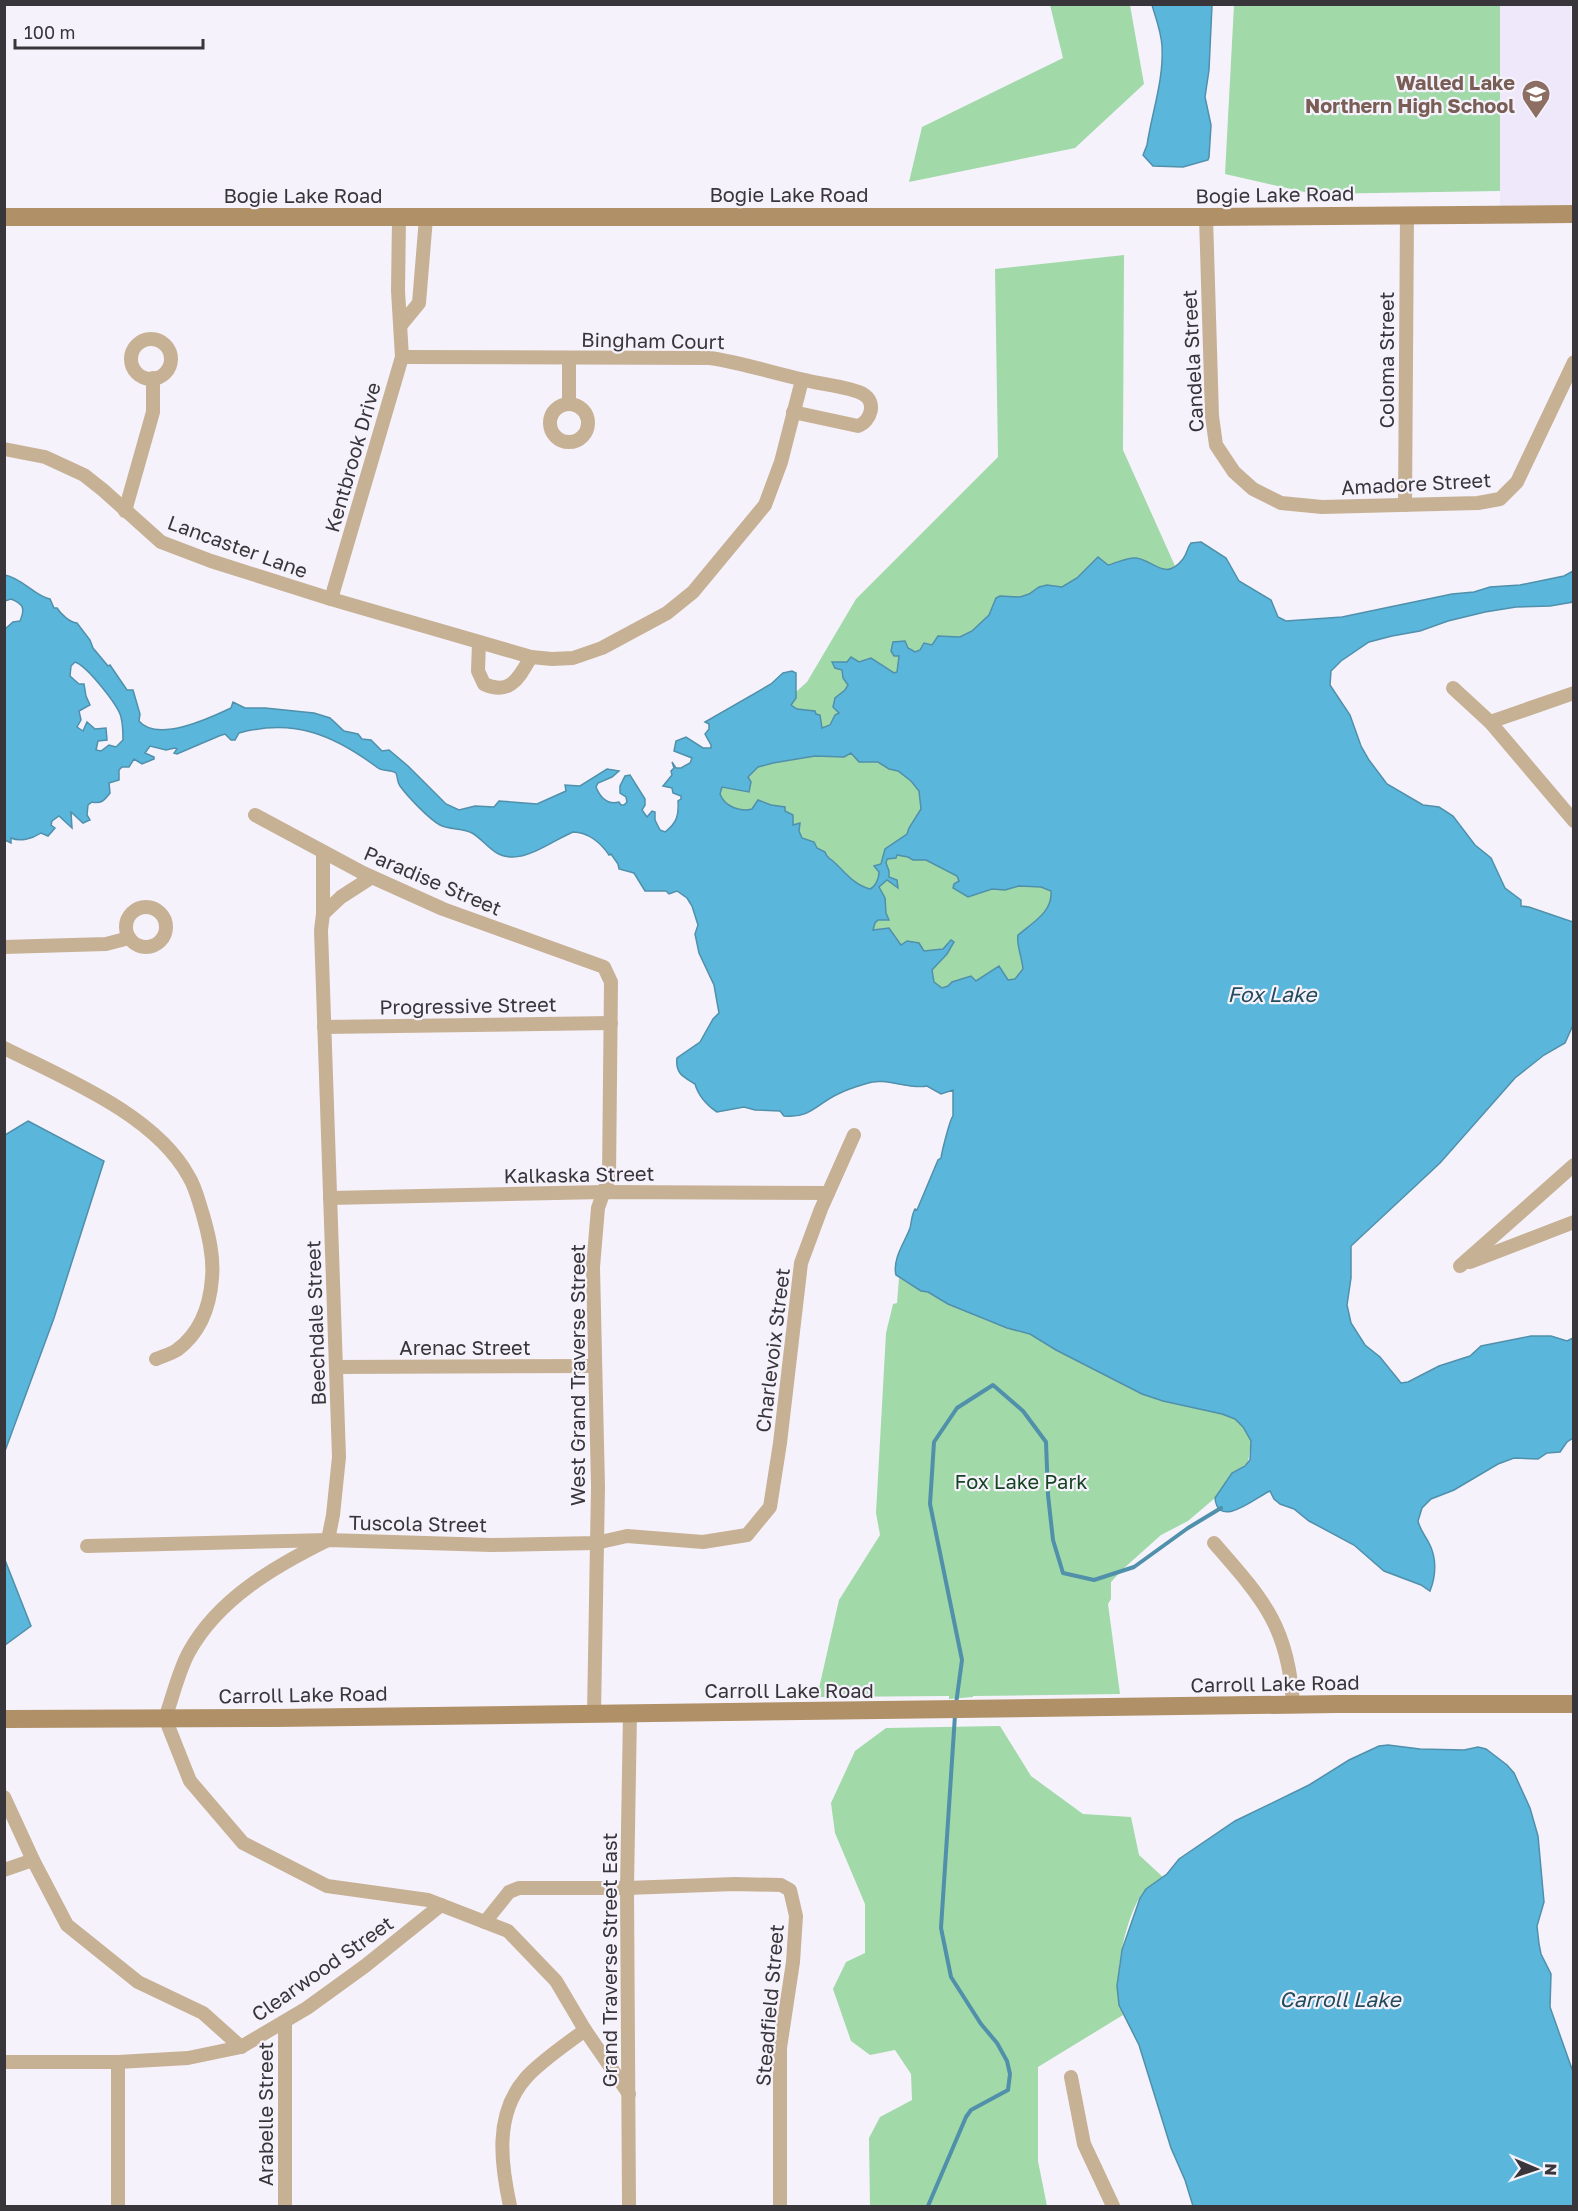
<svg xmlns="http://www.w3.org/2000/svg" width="1578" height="2211" viewBox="0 0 1578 2211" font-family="'Golos Text',sans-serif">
	<rect width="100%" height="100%" fill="#f6f2fc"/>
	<path fill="#efe8fa" d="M 1500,5 L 1571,5 L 1571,210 L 1500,212 Z"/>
	<g fill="#a1d9a9">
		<path d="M 1050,5 L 1130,5 L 1144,84 L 1075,148 L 909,182 L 922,127 L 1063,58 Z"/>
		<path d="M 1234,5 L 1500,5 L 1500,191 L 1313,194 L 1225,174 Z"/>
		<path d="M 1124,255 L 1123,450 L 1193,606 L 1064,975 L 945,1026 L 702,799 L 721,759 L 807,682 L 856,599 L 998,457 L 995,269 Z"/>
		<path d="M 899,1278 L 921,1291 L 928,1292 L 983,1319 L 1007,1328 L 1030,1334 L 1056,1350 L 1142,1394 L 1163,1401 L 1222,1414 L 1235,1419 L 1243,1427 L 1251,1441 L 1248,1463 L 1232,1473 L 1215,1498 L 1188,1521 L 1161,1535 L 1123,1569 L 1111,1582 L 1111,1599 L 1108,1604 L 1120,1694 L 973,1696 L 973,1697 L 949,1699 L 949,1696 L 817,1697 L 839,1600 L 880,1535 L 876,1513 L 886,1333 L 893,1304 L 897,1303 Z"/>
		<path d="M 1000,1726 L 1031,1776 L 1083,1814 L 1131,1817 L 1139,1855 L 1164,1878 C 1156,1883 1146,1887 1141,1895 C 1124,1922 1111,1984 1123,2015 L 1038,2067 L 1038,2161 L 1047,2206 L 870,2206 L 869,2138 L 880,2117 L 912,2100 L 911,2074 L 895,2050 L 870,2055 L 851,2041 L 833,1989 L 846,1962 L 865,1953 L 865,1904 L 835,1833 L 831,1803 L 855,1751 L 886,1728 Z"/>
	</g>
	<g fill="#5ab6db" stroke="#5090ab" stroke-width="1.5" fill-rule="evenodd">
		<path d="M 1152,5 L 1212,5 L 1209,70 L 1205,97 L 1211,125 L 1209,157 L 1208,160 L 1183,167 L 1153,166 L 1143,155 L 1147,145 C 1152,112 1164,80 1162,46 C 1161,31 1156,19 1152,5 Z"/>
		<path d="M 1201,542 L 1226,558 L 1239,581 L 1271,600 L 1278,617 L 1286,621 L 1342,617 L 1452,594 L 1474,592 L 1490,587 L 1520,585 L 1564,576 L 1573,571 L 1573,602 L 1550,606 L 1516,607 L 1485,612 L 1448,621 L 1420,631 L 1392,636 L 1369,642 L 1341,661 L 1331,671 L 1330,685 L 1350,715 L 1361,746 L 1369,760 L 1387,784 L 1423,805 L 1439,807 L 1453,816 L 1475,845 L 1491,858 L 1505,888 L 1521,900 L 1521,906 L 1529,907 L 1573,922 L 1573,1025 L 1565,1043 L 1544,1055 L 1515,1078 L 1440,1163 L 1351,1246 L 1351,1278 L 1347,1305 L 1351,1323 L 1365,1345 L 1380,1357 L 1401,1383 L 1408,1382 L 1439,1366 L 1470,1356 L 1481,1346 L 1531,1336 L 1551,1336 L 1567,1341 L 1573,1338 L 1573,1438 L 1567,1442 L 1560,1452 L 1547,1453 L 1538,1459 L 1514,1458 L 1498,1464 L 1454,1490 L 1431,1499 L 1422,1508 L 1418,1521 C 1420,1530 1425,1535 1429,1543 C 1437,1558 1436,1576 1430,1591 L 1421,1585 L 1384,1571 L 1354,1545 L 1309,1521 L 1294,1509 L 1280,1504 L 1274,1499 L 1270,1491 C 1259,1495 1218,1531 1215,1498 L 1232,1473 L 1245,1466 L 1250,1460 L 1251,1441 L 1243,1427 L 1235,1419 L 1222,1414 L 1163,1401 L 1142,1394 L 1056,1350 L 1030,1334 L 1007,1328 L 948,1304 L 928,1292 L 921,1291 L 896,1275 C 892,1259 905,1242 910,1228 C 912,1221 911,1216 915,1209 L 917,1210 L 938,1160 L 941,1158 C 942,1151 950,1119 953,1116 L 953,1090 L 941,1094 L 927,1086 C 909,1090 885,1077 868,1083 C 858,1086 847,1089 838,1094 C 818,1103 810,1119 784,1116 L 780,1111 L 755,1110 L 744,1107 L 717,1112 C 707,1106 698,1095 695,1084 C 684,1077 675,1074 677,1058 L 700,1042 L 713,1019 L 719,1013 L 714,985 L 699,953 L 695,934 L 698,925 L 692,906 L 687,898 L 677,891 L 669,894 L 666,891 L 645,891 L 634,873 L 619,869 L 618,864 L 611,854 L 609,855 C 601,843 588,832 573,832 C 556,839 532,857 513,857 C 493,858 485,840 472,833 C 463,828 450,830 440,825 C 429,819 408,797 400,786 C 397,782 398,778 396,773 C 390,769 384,772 378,768 C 334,735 294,718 239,733 L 235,740 L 231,740 L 225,734 L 219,736 L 177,754 L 174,753 L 177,749 L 175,748 L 166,750 L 150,746 L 145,753 L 154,757 L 154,759 L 142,764 L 134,759 L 129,767 L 122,767 L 119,770 L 119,780 L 109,783 L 110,793 C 104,801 101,804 92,802 L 88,805 L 87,815 L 90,820 L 83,823 L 71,812 L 72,828 L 59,816 L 52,821 L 51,825 L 55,828 L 48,836 L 41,833 C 32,839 20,842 11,838 L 11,843 L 5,840 L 5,629 L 13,622 L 20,621 C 25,609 24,604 11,599 L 5,601 L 5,575 C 22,578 36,597 50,599 L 54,608 L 57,608 C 60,613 70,623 77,623 L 90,640 L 93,648 L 108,666 L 110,665 L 127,690 L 133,690 L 140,714 L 139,721 C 157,743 210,718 231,708 L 233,702 L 245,708 L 265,708 L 314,713 L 330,718 L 344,731 L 358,734 L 362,739 L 371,740 L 382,751 L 389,750 L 408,766 L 446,804 L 459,810 L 475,806 L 494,807 L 499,801 L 537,804 L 566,791 L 565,785 L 580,786 L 607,769 L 619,771 L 612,777 L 598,783 L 596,787 C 600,797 607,805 619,802 L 621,805 L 624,805 L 627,802 L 626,797 L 620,793 L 620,786 L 625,776 L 630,775 L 645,799 L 645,805 L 642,810 L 647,817 L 652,811 L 655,812 L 655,820 L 660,830 L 665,832 C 677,823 679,815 678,801 L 681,799 L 681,796 L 673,793 L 672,788 L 663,786 L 672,775 L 671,771 L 674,768 L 672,762 L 676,768 L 681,768 L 690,763 L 692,758 L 674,751 L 676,741 L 686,737 L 703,748 L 711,748 L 711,745 L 705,734 L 709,729 L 709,724 L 705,722 L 771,684 L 783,673 L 792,671 L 796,673 L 796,698 L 791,705 L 797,709 L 815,711 L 816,714 L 820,715 L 822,728 L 830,725 L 835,715 L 839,713 L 833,707 L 835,698 L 845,690 L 848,685 L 843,678 L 842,670 L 835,668 L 832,662 L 847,662 L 851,657 L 859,662 L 871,658 L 894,673 L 897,672 L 899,656 L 894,656 L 891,651 L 893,642 L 905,641 L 908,648 L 915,652 L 920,650 L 924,643 L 932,645 L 938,636 L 960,637 L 972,631 L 989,615 L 996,598 L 1000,596 L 1020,597 L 1029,594 L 1039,587 L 1047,585 L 1062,587 L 1077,578 L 1098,557 L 1108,565 C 1117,563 1127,557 1136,558 C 1154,560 1165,582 1183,559 C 1187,554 1187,548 1191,543 ZM 75,662 C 87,666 118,705 121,717 C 123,725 123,732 123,740 L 116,747 L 109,745 L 101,751 L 96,750 L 98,741 L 107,740 L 106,728 L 95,729 L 87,722 L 83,731 L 77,727 L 81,720 L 79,711 L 90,705 L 86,696 L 84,684 L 79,684 L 70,676 L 71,666 ZM 851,753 L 859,762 L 878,762 L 889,769 L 898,771 L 911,781 L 919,791 L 921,809 L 909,828 L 907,834 L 885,849 L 881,864 L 874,866 L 879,872 C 879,878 876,886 870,889 C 854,885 846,873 834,862 C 829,857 827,859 825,852 L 817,848 L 814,842 L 802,838 L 799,831 L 800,823 L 793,825 L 793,815 L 785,811 L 785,807 L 771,805 L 758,800 L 752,809 C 740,812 725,807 720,794 L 722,787 L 749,792 L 751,782 L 748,777 L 758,767 L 773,763 L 815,756 L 844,757 ZM 897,855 L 908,857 L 913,860 L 926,860 L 957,876 L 959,881 L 954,884 L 953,888 L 968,897 L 992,889 L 1005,890 L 1019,886 L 1041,887 L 1051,891 C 1053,912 1032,923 1018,935 C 1016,944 1022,957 1023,969 L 1015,979 L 1008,980 L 999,966 L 976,981 L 971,976 L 952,982 L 948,986 L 942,988 L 934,982 L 932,970 L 947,954 L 954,942 L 951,940 L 943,949 L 924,951 L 919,943 L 907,941 L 901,945 L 889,928 L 873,930 L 875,923 L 878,920 L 889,920 L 886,913 L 885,898 L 879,887 L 887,880 L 898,888 L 897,880 L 889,877 L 889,871 L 886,863 L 887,859 L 896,858 Z"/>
		<path d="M 28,1121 L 104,1161 L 54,1318 L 5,1451 L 5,1135 Z"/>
		<path d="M 4,1461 L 5,1560 L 31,1626 L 5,1645 Z"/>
		<path d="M 1388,1745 L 1420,1749 L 1464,1750 L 1478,1747 L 1486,1749 L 1507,1765 L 1514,1773 L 1530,1808 L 1538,1836 L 1544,1902 L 1537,1926 L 1539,1944 L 1541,1954 L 1551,1974 L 1550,2007 L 1573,2072 L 1573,2206 L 1193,2206 L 1185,2180 L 1171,2148 L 1139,2045 L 1119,2005 L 1117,1986 L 1122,1950 L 1140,1898 L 1146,1889 L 1167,1874 L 1179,1859 L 1235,1821 L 1309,1785 L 1349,1760 L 1379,1746 Z"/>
	</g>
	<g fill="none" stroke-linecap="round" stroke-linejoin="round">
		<g stroke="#5090ab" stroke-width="4">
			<path d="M 956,1704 L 962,1660 L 930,1504 L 934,1442 L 957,1408 L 993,1385 L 1023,1411 L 1046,1442 L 1048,1495 L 1053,1540 L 1063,1573 L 1094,1580 L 1134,1567 L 1188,1528 L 1221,1508"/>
			<path d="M 928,2206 L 966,2117 L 971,2110 L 1008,2090 L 1010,2074 L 1007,2061 L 997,2043 L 981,2024 L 951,1977 L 941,1928 L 955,1715"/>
		</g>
		<g stroke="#c7b195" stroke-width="14">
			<path d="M 1206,217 L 1212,416 L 1216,445 L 1234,472 L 1253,489 L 1281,503 L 1322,507 L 1478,503 L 1500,499 L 1517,482 L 1574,362"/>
			<path d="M 401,325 L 419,303 L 426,218"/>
			<circle cx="151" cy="359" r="20"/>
			<path d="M 402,357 L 710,358 C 743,363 773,373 805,380 C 819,384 852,387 863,394 C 877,402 871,421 858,426 L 793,412"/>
			<path d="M 569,358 L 569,404"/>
			<circle cx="569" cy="423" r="19"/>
			<path d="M 4,449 L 45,457 L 84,475 L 103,490 L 161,542 L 211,561 L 331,599 L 531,657 L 552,659 L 573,658 L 602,648 L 667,613 L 693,592 L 765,505 L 781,462 L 802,380"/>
			<path d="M 1405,505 L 1407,215"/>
			<path d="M 125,511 L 153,412 L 153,378"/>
			<path d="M 331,599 L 402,357 L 398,291 L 399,218"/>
			<path d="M 479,642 L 478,671 L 484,684 C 511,696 519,677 531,657"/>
			<path d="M 1453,688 L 1490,722 L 1574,821"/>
			<path d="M 1490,722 L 1574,693"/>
			<path d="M 255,815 L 363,873 L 443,909 L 604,967 L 611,982 L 609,1177 L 598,1208 L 593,1267 L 598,1487 L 594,1714"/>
			<path d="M 323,852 L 323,914"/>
			<path d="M 372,877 L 341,897 L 323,914 L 321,930 L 339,1457 L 333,1515 L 328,1540 C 275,1566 218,1599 189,1652 C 178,1672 173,1697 165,1718 L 190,1781 L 243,1843 L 327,1886 L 428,1900 L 508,1931 L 556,1981 L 585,2030 L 629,2094"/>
			<circle cx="146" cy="927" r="20"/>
			<path d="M 4,947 L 106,944 L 129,938"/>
			<path d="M 324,1027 L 611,1023"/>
			<path d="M 4,1048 C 64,1078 156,1115 189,1177 C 196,1188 199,1203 203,1215 C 209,1236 214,1257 212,1278 C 210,1306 200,1333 177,1350 C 171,1354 163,1356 156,1359"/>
			<path d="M 330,1198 L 604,1192 L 828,1193"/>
			<path d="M 1470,1262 L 1574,1222"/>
			<path d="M 1460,1266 L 1574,1165"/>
			<path d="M 336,1367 L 595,1366"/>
			<path d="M 1214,1543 C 1263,1599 1289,1627 1293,1705"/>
			<path d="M 87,1546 L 328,1540 L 491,1545 L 596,1543 L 627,1536 L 703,1542 L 747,1535 L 770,1507 L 780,1443 L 801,1263 L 821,1209 L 854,1135"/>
			<path d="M 4,1797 L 33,1860 L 67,1925 L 138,1982 L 203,2013 L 241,2047"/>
			<path d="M 4,1870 L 33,1860"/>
			<path d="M 485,1922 L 509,1892 L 519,1888 L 627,1888 L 735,1884 L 781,1885 L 790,1890 L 796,1916 L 793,1962 L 780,2048 L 780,2206"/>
			<path d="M 285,2022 L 285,2206"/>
			<path d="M 4,2062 L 118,2062 L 188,2058 L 241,2047 L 307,2008 L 365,1966 L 441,1905"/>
			<path d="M 1071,2077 L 1084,2144 L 1113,2206"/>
			<path d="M 118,2206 L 118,2062"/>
			<path d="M 510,2206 C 501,2164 494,2115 525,2079 C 538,2063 568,2043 585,2030"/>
			<path d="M 629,2206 L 627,1888 L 630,1713"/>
		</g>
		<g stroke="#b09066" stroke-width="18">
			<path d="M 4,217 L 1206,217 L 1574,214"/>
			<path d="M 4,1719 L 275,1718 L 1337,1704 L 1574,1704"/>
		</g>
	</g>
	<defs>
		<g id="school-pin" transform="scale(1.5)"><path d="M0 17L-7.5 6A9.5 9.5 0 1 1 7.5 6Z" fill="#8d6e63" stroke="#f6f2fc"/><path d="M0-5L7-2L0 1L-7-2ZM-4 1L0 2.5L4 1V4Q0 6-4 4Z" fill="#fff"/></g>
	</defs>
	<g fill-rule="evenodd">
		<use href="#school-pin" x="1536" y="94"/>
	</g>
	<g text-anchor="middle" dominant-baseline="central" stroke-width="4.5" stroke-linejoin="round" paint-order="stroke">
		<g font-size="20" font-weight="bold" fill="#785e54" stroke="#f6f2fc" text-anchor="end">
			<text x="1515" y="82">Walled Lake<tspan x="1515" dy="23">Northern High School</tspan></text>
		</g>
		<g font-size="20" fill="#38363a" stroke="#f6f2fc">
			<text x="789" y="194">Bogie Lake Road</text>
			<text transform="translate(1275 194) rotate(-1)">Bogie Lake Road</text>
			<text x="303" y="195">Bogie Lake Road</text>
			<text transform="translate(653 340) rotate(1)">Bingham Court</text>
			<text transform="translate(1386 360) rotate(-90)">Coloma Street</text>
			<text transform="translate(1192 361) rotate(-93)">Candela Street</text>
			<text transform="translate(352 457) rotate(-74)">Kentbrook Drive</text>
			<text transform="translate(1416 483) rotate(-3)">Amadore Street</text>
			<text transform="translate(238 546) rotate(20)">Lancaster Lane</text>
			<text transform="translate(433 880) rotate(23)">Paradise Street</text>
			<text transform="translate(468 1005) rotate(-1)">Progressive Street</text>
			<text transform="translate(579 1174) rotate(-1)">Kalkaska Street</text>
			<text transform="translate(315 1323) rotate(-92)">Beechdale Street</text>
			<text x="465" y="1347">Arenac Street</text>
			<text transform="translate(772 1350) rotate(-83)">Charlevoix Street</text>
			<text transform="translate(577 1375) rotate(-90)">West Grand Traverse Street</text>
			<text transform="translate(418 1523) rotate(1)">Tuscola Street</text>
			<text transform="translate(1275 1683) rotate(-1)">Carroll Lake Road</text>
			<text x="789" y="1690">Carroll Lake Road</text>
			<text transform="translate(303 1694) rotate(-1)">Carroll Lake Road</text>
			<text transform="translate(609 1960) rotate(-90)">Grand Traverse Street East</text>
			<text transform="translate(322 1968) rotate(-35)">Clearwood Street</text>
			<text transform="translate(769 2005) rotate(-85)">Steadfield Street</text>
			<text transform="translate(265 2114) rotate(-90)">Arabelle Street</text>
		</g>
		<g font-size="20" fill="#144421" stroke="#f6f2fc">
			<text x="1021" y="1481">Fox Lake Park</text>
		</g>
		<g font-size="21" font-style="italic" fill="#244c5c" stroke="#f6f2fc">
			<text x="1272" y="994">Fox Lake</text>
			<text x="1340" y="1999">Carroll Lake</text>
		</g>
	</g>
	<rect width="1578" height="2211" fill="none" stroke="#38363a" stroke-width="12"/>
	<g transform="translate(1536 2169) rotate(92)" stroke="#f6f2fc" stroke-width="4.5" paint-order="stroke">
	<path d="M0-4.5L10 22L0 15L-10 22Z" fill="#38363a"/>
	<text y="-9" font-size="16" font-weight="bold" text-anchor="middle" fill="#38363a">N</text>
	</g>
	<path d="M15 39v9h188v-9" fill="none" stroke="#38363a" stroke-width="3"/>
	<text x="24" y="39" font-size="18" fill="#38363a" stroke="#f6f2fc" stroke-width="4.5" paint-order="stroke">100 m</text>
</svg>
